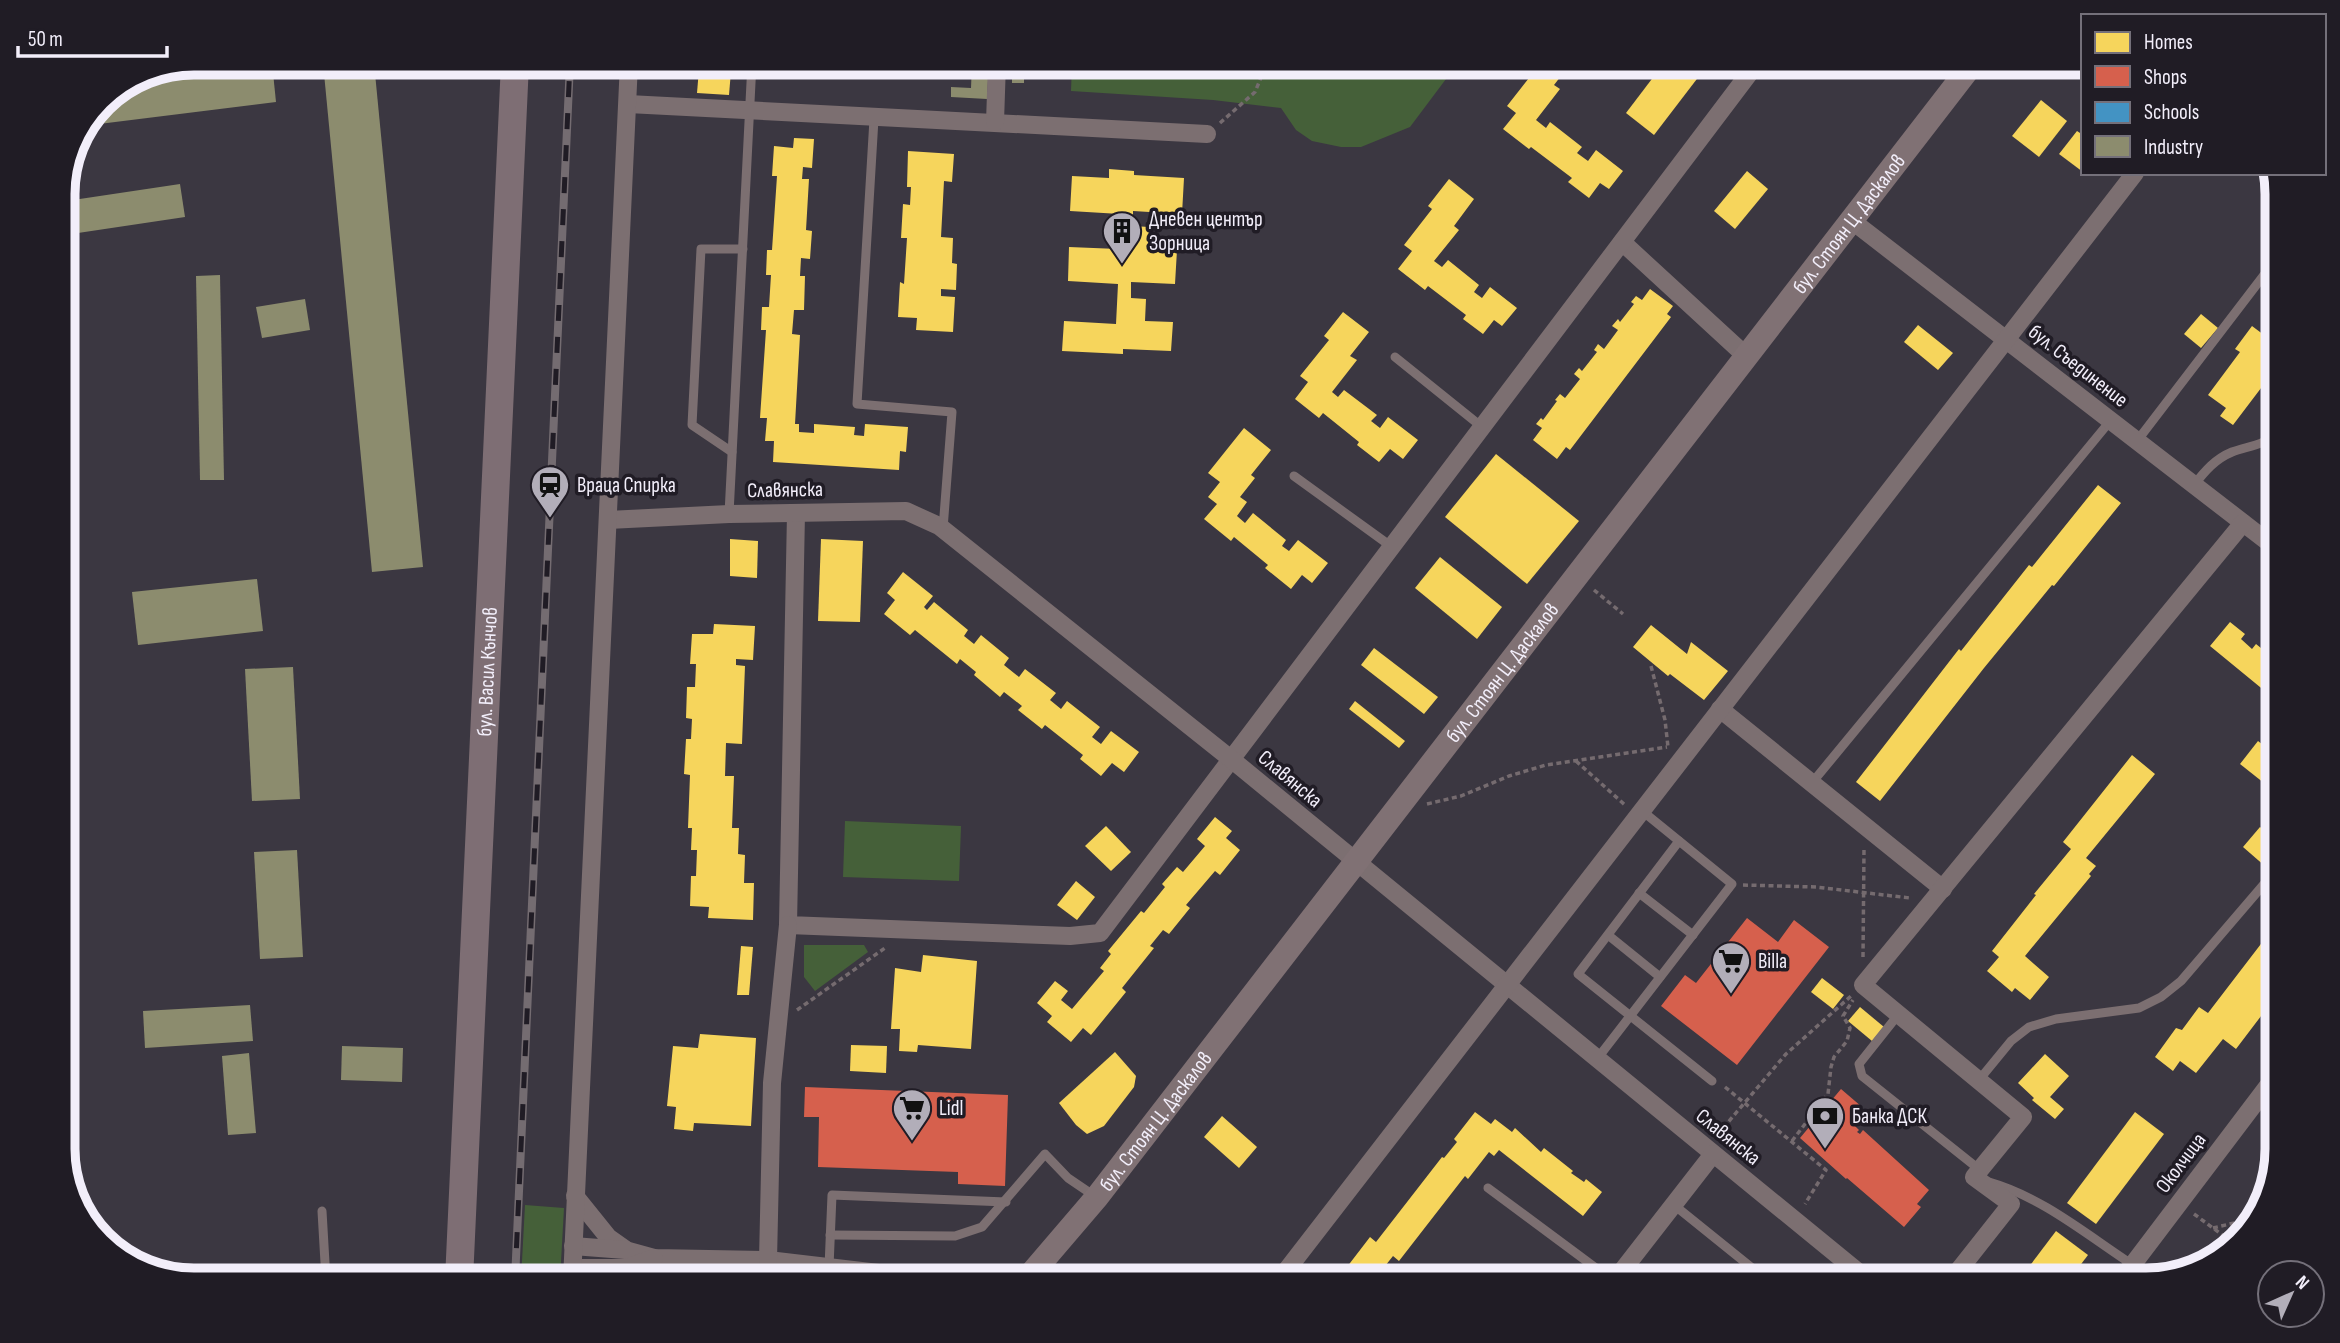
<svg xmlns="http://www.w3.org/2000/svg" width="2340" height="1343" viewBox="0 0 2340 1343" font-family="'Sofia Sans Condensed',sans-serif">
	<rect width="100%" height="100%" fill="#3b3741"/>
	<g fill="#456039">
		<path d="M 1072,63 L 1458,63 L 1410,127 L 1361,147 L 1341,147 L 1312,141 L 1296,130 L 1281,108 L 1213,100 L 1071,91 Z"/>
		<path d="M 845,821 L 961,826 L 959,881 L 843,877 Z"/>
		<path d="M 804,945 L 864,945 L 868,952 L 815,991 L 804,977 Z"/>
		<path d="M 525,1205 L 564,1208 L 560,1280 L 521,1280 Z"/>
	</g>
	<g fill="#f6d55c">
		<path d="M 803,63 L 914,63 L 914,79 L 883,78 L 883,71 L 803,69 Z"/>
		<path d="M 1535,63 L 1571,63 L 1554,85 L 1560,89 L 1536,120 L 1546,128 L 1550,122 L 1582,147 L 1577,153 L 1588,161 L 1596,150 L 1623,171 L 1609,189 L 1600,183 L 1589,198 L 1568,182 L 1572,178 L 1531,147 L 1529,149 L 1503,129 L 1516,113 L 1507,106 L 1529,78 L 1525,75 Z"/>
		<path d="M 1664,63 L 1692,63 L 1703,71 L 1654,135 L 1626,113 Z"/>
		<path d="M 699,69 L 731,71 L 729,95 L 697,93 Z"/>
		<path d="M 2041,100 L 2067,121 L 2039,157 L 2012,136 Z"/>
		<path d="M 2077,131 L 2083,135 L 2083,172 L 2059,154 Z"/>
		<path d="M 794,138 L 814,139 L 812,168 L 803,167 L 802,179 L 809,179 L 806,230 L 812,231 L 810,259 L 801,258 L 800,276 L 805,276 L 804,310 L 794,310 L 792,334 L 800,335 L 795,424 L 799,424 L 799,432 L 814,433 L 814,424 L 855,427 L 854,435 L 864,436 L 865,424 L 908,427 L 906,452 L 900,451 L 899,470 L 773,462 L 774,441 L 765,441 L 767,418 L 760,418 L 766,330 L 761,330 L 762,307 L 769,307 L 771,275 L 766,275 L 767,250 L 772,250 L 777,176 L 772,176 L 774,146 L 793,148 Z"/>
		<path d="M 908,151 L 954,154 L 952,182 L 944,181 L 941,237 L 953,238 L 952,263 L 957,264 L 956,290 L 941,289 L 941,296 L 955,297 L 953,332 L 916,330 L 917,318 L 898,317 L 900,282 L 904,284 L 907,238 L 901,238 L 903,204 L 910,205 L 911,187 L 907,187 Z"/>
		<path d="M 1109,169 L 1134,171 L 1134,175 L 1184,178 L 1182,214 L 1133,211 L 1133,226 L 1149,227 L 1148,249 L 1177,250 L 1175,284 L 1131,282 L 1131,298 L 1146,299 L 1145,321 L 1173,322 L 1171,351 L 1123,349 L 1123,354 L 1062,351 L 1064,321 L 1116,324 L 1118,284 L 1068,281 L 1069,247 L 1118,249 L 1120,214 L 1070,211 L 1072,176 L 1109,178 Z"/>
		<path d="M 1747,171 L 1768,189 L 1735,229 L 1714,211 Z"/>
		<path d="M 1449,179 L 1474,199 L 1454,226 L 1459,230 L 1434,261 L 1442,267 L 1448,260 L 1479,285 L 1474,292 L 1482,298 L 1490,287 L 1517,308 L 1502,326 L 1494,320 L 1483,334 L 1463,319 L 1466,315 L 1428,286 L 1425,290 L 1398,269 L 1412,251 L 1404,245 L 1432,209 L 1428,206 Z"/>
		<path d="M 1650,289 L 1673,306 L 1667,314 L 1671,317 L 1570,450 L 1566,447 L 1557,459 L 1533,440 L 1542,428 L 1536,424 L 1541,418 L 1543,420 L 1557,401 L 1555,400 L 1560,394 L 1565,398 L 1580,379 L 1574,374 L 1579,368 L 1582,371 L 1597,352 L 1594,350 L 1598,344 L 1604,349 L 1618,330 L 1612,326 L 1618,319 L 1620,322 L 1634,304 L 1631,302 L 1636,296 L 1642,300 Z"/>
		<path d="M 1343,312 L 1369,332 L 1350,356 L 1357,360 L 1332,392 L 1338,397 L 1344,390 L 1377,415 L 1371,421 L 1380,428 L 1388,417 L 1418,440 L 1403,459 L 1390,449 L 1379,462 L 1357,445 L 1359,442 L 1323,413 L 1319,418 L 1295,399 L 1308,382 L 1300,376 L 1329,340 L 1324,336 Z"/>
		<path d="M 2201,314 L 2218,328 L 2201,348 L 2184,334 Z"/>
		<path d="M 1918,325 L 1953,353 L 1938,370 L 1904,342 Z"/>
		<path d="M 2252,326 L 2272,341 L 2266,348 L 2277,356 L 2277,367 L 2233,425 L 2220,416 L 2226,408 L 2208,395 L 2240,352 L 2235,349 Z"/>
		<path d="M 1244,428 L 1271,450 L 1251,475 L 1255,478 L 1240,497 L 1247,502 L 1237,516 L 1245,523 L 1253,513 L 1286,540 L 1282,546 L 1289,551 L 1298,540 L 1328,563 L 1312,583 L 1302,575 L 1291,589 L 1265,568 L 1268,565 L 1234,537 L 1231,541 L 1204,519 L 1217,504 L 1208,497 L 1220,482 L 1208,473 Z"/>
		<path d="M 1496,454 L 1579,521 L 1527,584 L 1445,517 Z"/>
		<path d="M 2098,485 L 2121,503 L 2054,586 L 2052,585 L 1984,668 L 1880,801 L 1856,782 L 1959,649 L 1961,651 L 2029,565 L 2032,567 Z"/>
		<path d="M 2277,487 L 2277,506 L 2268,500 Z"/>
		<path d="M 730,539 L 758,541 L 757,578 L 730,576 Z"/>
		<path d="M 821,539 L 863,541 L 860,622 L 818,621 Z"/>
		<path d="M 1440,557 L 1502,607 L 1477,639 L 1415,588 Z"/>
		<path d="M 903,572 L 933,596 L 924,607 L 927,610 L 934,602 L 968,630 L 964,636 L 974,644 L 981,635 L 1009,658 L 1004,665 L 1019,677 L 1025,669 L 1056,693 L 1050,700 L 1061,709 L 1067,701 L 1100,727 L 1092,737 L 1101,744 L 1111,731 L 1139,752 L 1124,772 L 1112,763 L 1101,776 L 1080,759 L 1083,755 L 1045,725 L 1042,729 L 1018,710 L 1022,706 L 1004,692 L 1000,697 L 974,675 L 976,672 L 960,659 L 957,664 L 915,630 L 910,635 L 884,614 L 895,600 L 887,593 Z"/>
		<path d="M 2230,622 L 2245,634 L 2241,639 L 2252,649 L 2256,644 L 2277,661 L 2277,701 L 2210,646 Z"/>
		<path d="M 714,624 L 755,626 L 753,660 L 736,659 L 736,665 L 745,666 L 742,744 L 726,743 L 725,776 L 734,776 L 732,828 L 739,828 L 738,854 L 745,855 L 744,883 L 754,883 L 753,920 L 708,918 L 709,907 L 690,906 L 691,876 L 696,876 L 697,850 L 691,850 L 692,828 L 688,828 L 690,775 L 684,774 L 686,739 L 691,739 L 692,719 L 686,718 L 687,687 L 695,687 L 696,664 L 690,664 L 692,634 L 713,634 Z"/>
		<path d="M 1651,625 L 1687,654 L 1691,642 L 1728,671 L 1704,700 L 1670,674 L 1668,676 L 1633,647 Z"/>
		<path d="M 1374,648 L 1438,697 L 1424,714 L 1361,665 Z"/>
		<path d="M 1355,701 L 1405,741 L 1399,748 L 1349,709 Z"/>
		<path d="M 2258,741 L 2277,756 L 2277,777 L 2269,787 L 2240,764 Z"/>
		<path d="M 2132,755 L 2155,774 L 2086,858 L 2096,866 L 2089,874 L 2091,876 L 2025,956 L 2049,977 L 2030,1000 L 2015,988 L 2012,992 L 1987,971 L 1999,957 L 1992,951 L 2036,895 L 2034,894 L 2071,849 L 2063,842 Z"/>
		<path d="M 1215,817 L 1232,831 L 1226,838 L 1240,850 L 1220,875 L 1215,871 L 1186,905 L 1190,908 L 1169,934 L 1163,930 L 1150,946 L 1154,948 L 1122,988 L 1126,992 L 1091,1035 L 1083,1028 L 1071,1042 L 1047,1022 L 1052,1016 L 1037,1003 L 1055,981 L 1068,991 L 1061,1000 L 1072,1009 L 1104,971 L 1100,968 L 1111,954 L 1108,951 L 1141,911 L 1144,913 L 1165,887 L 1162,884 L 1177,867 L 1183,872 L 1205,846 L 1197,839 Z"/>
		<path d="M 1106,826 L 1131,852 L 1111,871 L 1085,846 Z"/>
		<path d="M 2260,827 L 2277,841 L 2277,855 L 2266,867 L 2243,847 Z"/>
		<path d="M 1076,881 L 1095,897 L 1077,920 L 1057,905 Z"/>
		<path d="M 2277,923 L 2277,995 L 2236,1049 L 2223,1039 L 2196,1073 L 2180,1061 L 2173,1071 L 2155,1057 L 2176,1028 L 2182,1030 L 2199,1007 L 2208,1013 Z"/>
		<path d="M 741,946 L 753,947 L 749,995 L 737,995 Z"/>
		<path d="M 923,955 L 977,961 L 971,1049 L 918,1045 L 917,1052 L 899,1051 L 900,1029 L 891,1029 L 895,968 L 921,972 Z"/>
		<path d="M 1822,978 L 1844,995 L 1833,1009 L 1811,992 Z"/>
		<path d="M 1860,1007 L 1884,1027 L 1872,1041 L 1848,1021 Z"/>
		<path d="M 700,1034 L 756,1038 L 751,1126 L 694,1123 L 693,1131 L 674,1129 L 676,1107 L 667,1106 L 673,1046 L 698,1048 Z"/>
		<path d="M 851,1045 L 887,1046 L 886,1073 L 850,1071 Z"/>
		<path d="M 1115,1052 L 1136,1076 L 1134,1087 L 1104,1126 L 1087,1134 L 1076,1125 L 1059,1103 Z"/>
		<path d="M 2045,1054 L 2069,1076 L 2050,1097 L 2064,1109 L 2055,1119 L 2032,1100 L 2034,1098 L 2018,1083 Z"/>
		<path d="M 1475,1112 L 1491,1124 L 1495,1119 L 1512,1132 L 1515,1128 L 1541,1152 L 1544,1148 L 1573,1171 L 1571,1173 L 1584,1182 L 1586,1179 L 1602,1192 L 1583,1216 L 1499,1150 L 1494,1156 L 1489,1152 L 1468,1179 L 1465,1176 L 1399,1261 L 1393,1256 L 1374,1280 L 1337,1280 L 1370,1237 L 1376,1242 L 1442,1157 L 1444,1158 L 1457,1142 L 1454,1139 Z"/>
		<path d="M 2135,1112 L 2164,1134 L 2096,1224 L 2067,1203 Z"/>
		<path d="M 1222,1116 L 1257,1147 L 1239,1168 L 1204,1137 Z"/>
		<path d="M 2056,1231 L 2088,1255 L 2069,1280 L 2019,1280 Z"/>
		<path d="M 1667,1265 L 1681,1277 L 1686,1271 L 1697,1280 L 1655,1280 Z"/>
	</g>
	<g fill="#d6604d">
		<path d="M 1747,918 L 1778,942 L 1794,920 L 1829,947 L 1737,1065 L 1661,1006 L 1685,975 L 1696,983 Z"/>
		<path d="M 805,1087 L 1008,1095 L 1005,1186 L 958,1184 L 958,1172 L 818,1167 L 819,1117 L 804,1117 Z"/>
		<path d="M 1841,1089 L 1862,1107 L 1850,1121 L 1859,1130 L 1857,1132 L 1860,1134 L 1863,1130 L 1929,1190 L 1917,1204 L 1921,1207 L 1904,1227 L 1847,1178 L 1846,1179 L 1800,1138 Z"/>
	</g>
	<path fill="#4393c3" d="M 2201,1253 L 2212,1262 L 2190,1268 Z"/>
	<g fill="#8c8c6e">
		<path d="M 195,63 L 272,63 L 276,102 L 91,125 L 102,101 L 145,73 Z"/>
		<path d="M 323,63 L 374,63 L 423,567 L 372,572 Z"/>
		<path d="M 972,63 L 989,63 L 987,99 L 951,97 L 951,87 L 971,88 Z"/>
		<rect x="1012" y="63" width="12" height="20"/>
		<path d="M 180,184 L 185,217 L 78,233 L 73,200 Z"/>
		<path d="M 220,275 L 224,480 L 200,480 L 196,276 Z"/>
		<path d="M 305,299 L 310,330 L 262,338 L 256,307 Z"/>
		<path d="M 257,579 L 263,631 L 138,645 L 132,592 Z"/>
		<path d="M 293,667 L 300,799 L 252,801 L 245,669 Z"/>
		<path d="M 297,850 L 303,957 L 260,959 L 254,852 Z"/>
		<path d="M 250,1005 L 253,1041 L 145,1048 L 143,1011 Z"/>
		<path d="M 342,1046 L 403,1048 L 402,1082 L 341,1080 Z"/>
		<path d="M 249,1053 L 256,1133 L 228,1135 L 222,1056 Z"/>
	</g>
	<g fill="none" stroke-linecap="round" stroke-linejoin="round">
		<g stroke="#756b6f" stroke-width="3.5" stroke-dasharray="5 3.5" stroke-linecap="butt">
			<path d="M 1220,123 L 1255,92 L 1267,63"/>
			<path d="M 1594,590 L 1623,614"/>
			<path d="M 1651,666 L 1665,720 L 1668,747"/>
			<path d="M 1576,761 L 1625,805"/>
			<path d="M 1427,804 L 1461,796 L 1509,776 L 1546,765 L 1667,747"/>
			<path d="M 1743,885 L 1816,887 L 1910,898"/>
			<path d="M 1863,957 L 1864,849"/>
			<path d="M 797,1010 L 885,948"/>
			<path d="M 1725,1087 L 1826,1170 L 1805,1204"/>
			<path d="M 1721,1136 L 1724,1127 L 1786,1054 L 1851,996"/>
			<path d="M 1792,1141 L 1828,1094 L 1831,1067 L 1834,1057 L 1847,1041 L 1850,1028 L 1843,1016 L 1853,1000"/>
			<path d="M 2194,1214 L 2232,1242"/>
			<path d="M 2213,1228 L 2255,1218"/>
		</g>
		<g stroke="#7c6f71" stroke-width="9">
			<path d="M 874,119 L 857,404 L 952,412 L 943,529"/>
			<path d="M 1395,357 L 1482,427"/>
			<path d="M 2137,441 L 2277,258"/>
			<path d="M 732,452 L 692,425 L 701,249 L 743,249"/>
			<path d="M 1294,476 L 1392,547"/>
			<path d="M 2194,485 C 2205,471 2215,459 2232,452 C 2247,446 2266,446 2277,431"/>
			<path d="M 729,514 L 752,63"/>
			<path d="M 1811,784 L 2111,420"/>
			<path d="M 1679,841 L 1578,974 L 1712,1081"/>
			<path d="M 1639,893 L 1693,935"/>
			<path d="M 1608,935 L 1660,977"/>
			<path d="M 1898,1015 L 1859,1064 L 1862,1076 L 1980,1170"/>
			<path d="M 1597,1059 L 1732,884 L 1641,810"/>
			<path d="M 1979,1080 L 2011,1041 L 2029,1027 L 2056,1019 L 2139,1008 L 2161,997 L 2181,981 L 2277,869"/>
			<path d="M 1989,1182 C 2042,1197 2087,1235 2133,1265"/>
			<path d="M 1488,1188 L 1612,1280"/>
			<path d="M 1674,1205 L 1767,1280"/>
			<path d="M 322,1211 L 326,1280"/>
			<path d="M 830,1235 L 955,1236 L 982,1227 L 1045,1154 L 1068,1178 L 1096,1197"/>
			<path d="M 829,1267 L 832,1195 L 1006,1202"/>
		</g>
		<g stroke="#7c6f71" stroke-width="18">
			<path d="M 628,104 C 821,115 1014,123 1207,134"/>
			<path d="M 995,122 L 997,63"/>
			<path d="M 1851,220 L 2277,549"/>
			<path d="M 1622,242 L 1746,356"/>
			<path d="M 796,513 L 788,925 L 1070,936 L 1100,933 L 1757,63"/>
			<path d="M 608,520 L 729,514 L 906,511 L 939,526 L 1231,759 L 1868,1280"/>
			<path d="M 1720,709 L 1943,889"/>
			<path d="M 575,1196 L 608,1237 L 625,1249"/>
			<path d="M 573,1246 L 625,1250 L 654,1258 L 768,1260 L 938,1280"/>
			<path d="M 768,1260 L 772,1083 L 788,925"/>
			<path d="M 572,1268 L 626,1268 L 654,1258"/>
			<path d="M 572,1280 L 629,63"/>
			<path d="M 1279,1280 L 2135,173"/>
			<path d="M 1615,1280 L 1713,1154"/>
			<path d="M 1951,1280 L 2011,1204 L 1974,1177 L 2023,1117 L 1863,985 L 2243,523"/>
			<path d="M 2121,1280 L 2277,1074"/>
		</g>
		<path stroke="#807174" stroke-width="24" id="s1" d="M 1026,1280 L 1097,1197 L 1973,63"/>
		<path stroke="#7e6e74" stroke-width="28" id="s2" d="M 459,1280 L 515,63"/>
		<g stroke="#746c71" stroke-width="8">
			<path id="rail" d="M 515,1280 L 570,63"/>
		</g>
		<use href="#rail" stroke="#201c25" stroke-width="5" stroke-dasharray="16" stroke-linecap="butt"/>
	</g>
	<defs>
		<g id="building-pin" transform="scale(2.0125)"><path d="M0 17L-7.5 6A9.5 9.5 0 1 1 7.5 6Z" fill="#b2aeb9" stroke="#201c25"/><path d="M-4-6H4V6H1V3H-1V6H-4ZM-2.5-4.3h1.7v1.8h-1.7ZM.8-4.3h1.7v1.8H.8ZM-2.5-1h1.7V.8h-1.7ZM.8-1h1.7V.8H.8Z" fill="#111"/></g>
		<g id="station-pin" transform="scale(2.0125)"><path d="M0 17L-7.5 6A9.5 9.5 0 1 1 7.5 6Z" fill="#b2aeb9" stroke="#201c25"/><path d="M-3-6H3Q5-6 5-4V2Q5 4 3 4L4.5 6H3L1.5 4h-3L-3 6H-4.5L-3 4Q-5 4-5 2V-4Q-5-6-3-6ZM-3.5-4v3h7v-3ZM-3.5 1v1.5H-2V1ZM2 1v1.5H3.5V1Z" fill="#111"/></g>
		<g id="supermarket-pin" transform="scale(2.0125)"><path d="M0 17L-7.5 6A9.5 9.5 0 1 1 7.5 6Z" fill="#b2aeb9" stroke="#201c25"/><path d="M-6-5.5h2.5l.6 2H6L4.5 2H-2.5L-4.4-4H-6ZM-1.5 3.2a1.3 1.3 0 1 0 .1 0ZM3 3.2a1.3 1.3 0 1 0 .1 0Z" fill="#111"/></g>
		<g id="bank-pin" transform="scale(2.0125)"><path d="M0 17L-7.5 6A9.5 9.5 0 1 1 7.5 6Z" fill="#b2aeb9" stroke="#201c25"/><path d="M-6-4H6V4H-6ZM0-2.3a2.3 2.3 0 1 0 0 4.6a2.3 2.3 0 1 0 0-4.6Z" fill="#111"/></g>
	</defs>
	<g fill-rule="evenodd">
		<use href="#building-pin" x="1122" y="231"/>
		<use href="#station-pin" x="550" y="485"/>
		<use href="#supermarket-pin" x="1731" y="961"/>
		<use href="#supermarket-pin" x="912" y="1108"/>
		<use href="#bank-pin" x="1825" y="1116"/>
	</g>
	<g text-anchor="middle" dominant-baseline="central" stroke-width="7" stroke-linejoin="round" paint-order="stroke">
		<g font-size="21" fill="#f2eefa" stroke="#201c25" text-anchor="start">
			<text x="1149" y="219">Дневен център<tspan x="1149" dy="24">Зорница</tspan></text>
			<text x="577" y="485">Враца Спирка</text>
			<text x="1758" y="961">Billa</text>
			<text x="939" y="1108">Lidl</text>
			<text x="1852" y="1116">Банка ДСК</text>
		</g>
		<g font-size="21" fill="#f2eefa" stroke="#201c25">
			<text stroke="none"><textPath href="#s1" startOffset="1339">бул. Стоян Ц. Даскалов</textPath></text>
			<text transform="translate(2078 366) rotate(38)">бул. Съединение</text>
			<text transform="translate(785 490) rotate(-1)">Славянска</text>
			<text stroke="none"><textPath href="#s2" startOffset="609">бул. Васил Кънчов</textPath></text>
			<text stroke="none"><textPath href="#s1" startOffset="772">бул. Стоян Ц. Даскалов</textPath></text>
			<text transform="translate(1290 779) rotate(40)">Славянска</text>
			<text stroke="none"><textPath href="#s1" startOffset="205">бул. Стоян Ц. Даскалов</textPath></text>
			<text transform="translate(1728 1137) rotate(39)">Славянска</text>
			<text transform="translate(2181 1163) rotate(-53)">Околчица</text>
		</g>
	</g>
	<path d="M0 0H2340V1343H0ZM194 75H2146A119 119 0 0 1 2265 194V1149A119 119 0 0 1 2146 1268H194A119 119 0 0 1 75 1149V194A119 119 0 0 1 194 75Z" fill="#201c25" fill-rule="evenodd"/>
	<path fill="none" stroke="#f2eefa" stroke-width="9" d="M194 75H2146A119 119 0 0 1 2265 194V1149A119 119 0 0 1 2146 1268H194A119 119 0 0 1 75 1149V194A119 119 0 0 1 194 75Z"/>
	<rect x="2081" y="14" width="245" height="161" fill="#201c25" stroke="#74707a" stroke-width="2"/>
	<rect x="2095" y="32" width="35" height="21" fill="#f6d55c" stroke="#74707a" stroke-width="2"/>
	<text x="2144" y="49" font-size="21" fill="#f2eefa">Homes</text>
	<rect x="2095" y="66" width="35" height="21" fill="#d6604d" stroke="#74707a" stroke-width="2"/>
	<text x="2144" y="84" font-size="21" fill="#f2eefa">Shops</text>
	<rect x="2095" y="102" width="35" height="21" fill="#4393c3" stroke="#74707a" stroke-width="2"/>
	<text x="2144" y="119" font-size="21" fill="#f2eefa">Schools</text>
	<rect x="2095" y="136" width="35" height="21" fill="#8c8c6e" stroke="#74707a" stroke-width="2"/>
	<text x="2144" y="154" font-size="21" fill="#f2eefa">Industry</text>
	<g transform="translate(2291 1294) rotate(45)"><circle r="33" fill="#201c25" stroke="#74707a" stroke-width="2"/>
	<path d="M0-5L12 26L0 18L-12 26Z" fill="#b2aeb9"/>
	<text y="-10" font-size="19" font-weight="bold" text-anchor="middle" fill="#f2eefa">N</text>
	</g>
	<path d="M18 46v10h149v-10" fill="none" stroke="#f2eefa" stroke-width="3.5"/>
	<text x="28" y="46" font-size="21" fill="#f2eefa" stroke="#201c25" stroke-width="5" paint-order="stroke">50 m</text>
</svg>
